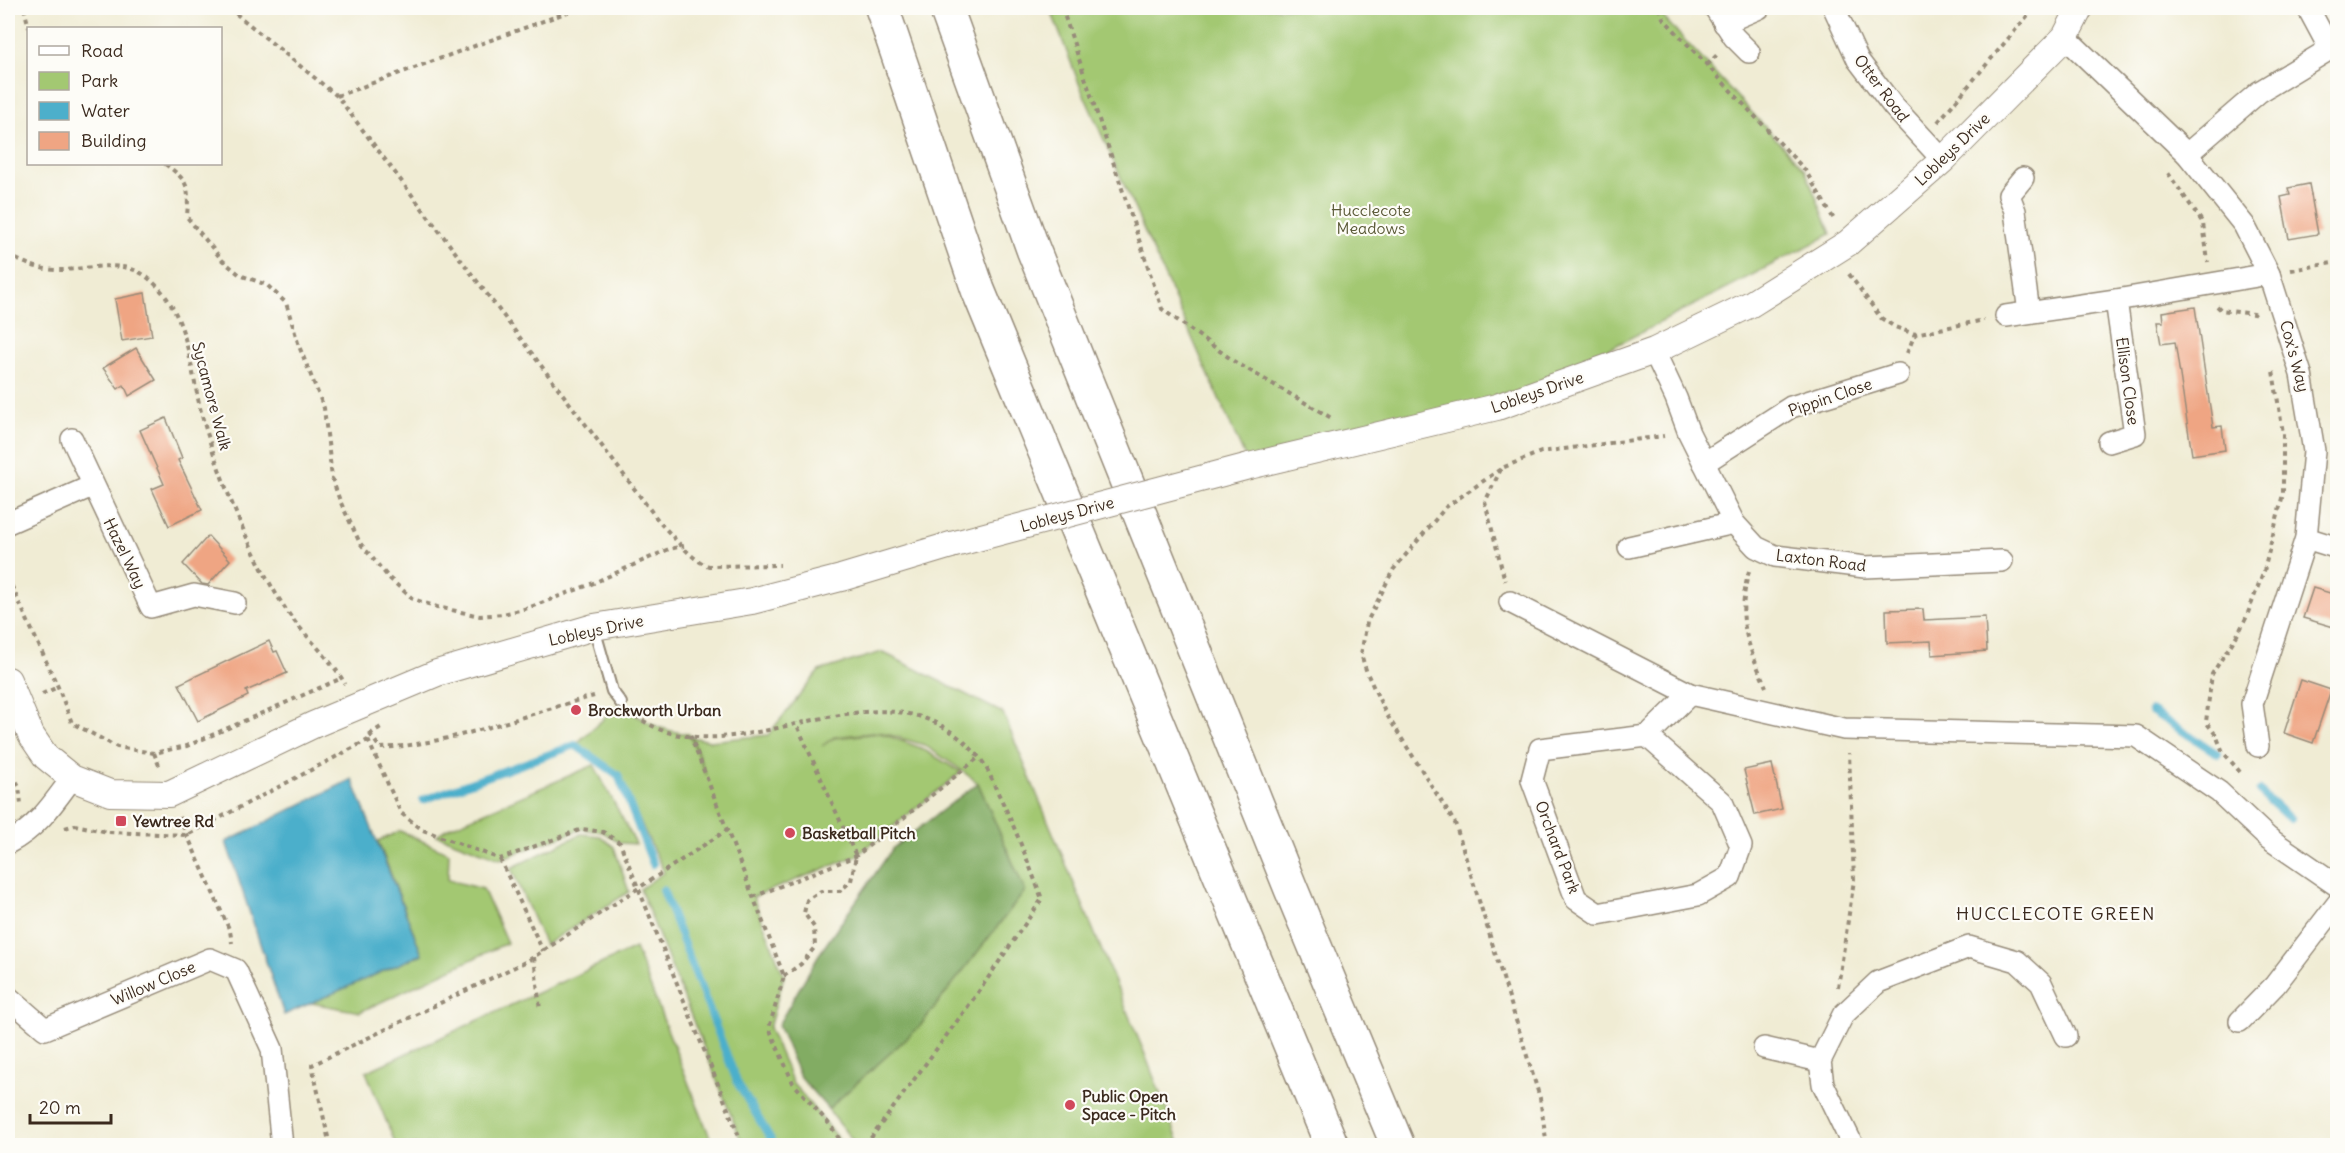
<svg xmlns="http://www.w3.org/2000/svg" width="2345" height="1153" viewBox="0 0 2345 1153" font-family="Delius,sans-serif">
	<rect width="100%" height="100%" fill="#fdfcf7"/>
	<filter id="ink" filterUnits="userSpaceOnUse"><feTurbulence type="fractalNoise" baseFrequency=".0167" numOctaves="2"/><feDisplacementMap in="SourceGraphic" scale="12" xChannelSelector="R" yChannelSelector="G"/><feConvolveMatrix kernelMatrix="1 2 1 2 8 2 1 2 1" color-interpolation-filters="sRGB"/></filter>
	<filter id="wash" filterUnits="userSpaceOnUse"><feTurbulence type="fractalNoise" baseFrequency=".008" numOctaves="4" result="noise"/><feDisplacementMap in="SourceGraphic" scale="24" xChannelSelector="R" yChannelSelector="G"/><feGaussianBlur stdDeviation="1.35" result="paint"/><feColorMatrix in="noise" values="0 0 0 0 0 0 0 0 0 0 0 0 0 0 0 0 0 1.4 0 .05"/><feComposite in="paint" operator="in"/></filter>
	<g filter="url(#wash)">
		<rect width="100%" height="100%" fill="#f0ecd4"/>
		<g fill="#a3c872" stroke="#6f7948" stroke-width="1.5">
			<path d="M 1050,8 L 1659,8 L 1664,18 L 1805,170 L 1831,234 L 1497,407 L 1249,466 L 1080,86 Z"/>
			<path d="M 882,652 L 1003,713 L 1144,1052 L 1180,1145 L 856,1145 L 828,1109 L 920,1026 L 1025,891 L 978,783 L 957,767 L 924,745 L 880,732 L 834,737 L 822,746 L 834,738 L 880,733 L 921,748 L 961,772 L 856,856 L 753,897 L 784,976 L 769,1028 L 793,1083 L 843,1145 L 743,1145 L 640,889 L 664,872 L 618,775 L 575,745 L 621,703 C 641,722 662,731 689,734 L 706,775 L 692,737 L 710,741 L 768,735 L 819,671 Z"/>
			<path d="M 594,765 L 636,844 L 620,843 L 603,832 L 582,829 L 500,859 L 437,835 L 446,829 Z"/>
			<path d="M 400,831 L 449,853 L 448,880 L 483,889 L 507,943 L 360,1012 L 311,1003 L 422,954 L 378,841 Z"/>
			<path d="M 581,834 L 600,836 L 614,847 L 629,892 L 545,945 L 511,868 Z"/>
			<path d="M 635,948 L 713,1145 L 396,1145 L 366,1072 Z"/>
		</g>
		<path fill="#82ac64" stroke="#5e6b41" stroke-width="1.5" d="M 978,783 L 1025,891 L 920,1026 L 828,1109 L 800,1077 L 778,1025 L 818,956 L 893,848 Z"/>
		<path fill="#4cafcb" stroke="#446c74" stroke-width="1.5" d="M 352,779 L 422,954 L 284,1015 L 226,842 Z"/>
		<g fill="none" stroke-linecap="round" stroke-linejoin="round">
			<g stroke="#4cafcb" stroke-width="8">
				<path d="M 2151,711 L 2218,754"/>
				<path d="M 2259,791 L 2290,819"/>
				<path d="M 423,800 L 575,745 L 618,775 L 653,864"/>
				<path d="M 663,890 L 738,1084 L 775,1146"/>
			</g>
		</g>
		<g id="blocks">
			<g fill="#efa583">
				<path d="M 2309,184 L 2318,234 L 2289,239 L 2281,197 L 2290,195 L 2288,188 Z"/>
				<path d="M 145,293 L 152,336 L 122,341 L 115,299 Z"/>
				<path d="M 2195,307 L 2213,427 L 2222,426 L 2225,450 L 2192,455 L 2175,342 L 2161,344 L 2157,322 L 2163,322 L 2162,312 Z"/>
				<path d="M 136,348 L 156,380 L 129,396 L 124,385 L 118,389 L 103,368 Z"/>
				<path d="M 166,418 L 182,458 L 178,460 L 202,510 L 169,526 L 152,489 L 164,484 L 140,430 Z"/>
				<path d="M 208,536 L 230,560 L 208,585 L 202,584 L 183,564 Z"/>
				<path d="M 2313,588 L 2337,595 L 2337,628 L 2303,618 Z"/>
				<path d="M 1923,609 L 1924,620 L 1985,617 L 1987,651 L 1932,655 L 1931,641 L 1887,643 L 1886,610 Z"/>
				<path d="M 269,641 L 274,652 L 277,651 L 287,673 L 246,691 L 248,696 L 198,721 L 179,684 Z"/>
				<path d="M 2301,680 L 2331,690 L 2313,743 L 2284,733 Z"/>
				<path d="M 1772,764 L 1782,809 L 1755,815 L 1744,770 Z"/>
			</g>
		</g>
	</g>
	<g filter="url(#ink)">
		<use href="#blocks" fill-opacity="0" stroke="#968b79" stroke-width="1.5"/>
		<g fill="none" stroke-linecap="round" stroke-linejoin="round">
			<g stroke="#968b79" stroke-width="14">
				<path id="service" d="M 594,628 L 612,691 L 621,703"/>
			</g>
			<g stroke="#968b79" stroke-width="24">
				<g id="minor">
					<path d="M 1715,8 L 1734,37 L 1749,52"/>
					<path d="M 1834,8 L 1858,60 L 1893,106 L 1943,160"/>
					<path d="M 2308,8 L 2330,49"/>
					<path d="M 1724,23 L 1759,8"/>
					<path d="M 2065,37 L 2187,154 L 2244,225 L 2269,274 L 2301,374 L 2314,451 L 2306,538 L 2252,704 L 2258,746"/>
					<path d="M 2187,154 L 2259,92 L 2330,49 L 2338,47"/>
					<path d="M 2023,178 L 2009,195 L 2015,211 L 2029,312"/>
					<path d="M 2006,316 L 2116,300"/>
					<path d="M 1654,351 L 1676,398 L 1689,433 L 1734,523 L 1756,547 L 1775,556 L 1865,567 L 2002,561"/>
					<path d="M 72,439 L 151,607 L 194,595 L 235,603"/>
					<path d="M 2109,442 L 2135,434 L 2116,300 L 2269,274"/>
					<path d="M 1704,463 L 1791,407 L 1898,374"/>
					<path d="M 8,523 L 92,486"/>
					<path d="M 2306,538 L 2338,548"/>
					<path d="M 1629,547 L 1734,523"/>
					<path d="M 1510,602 L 1690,694 L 1844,729 L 2136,736 L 2219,792 L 2268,838 L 2338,886"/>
					<path d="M 1647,736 L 1722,802 L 1741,846 L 1730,877 L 1698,895 L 1598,914 L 1576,899 L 1532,780 L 1540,749 Z"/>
					<path d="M 1647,736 L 1690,694"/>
					<path d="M 8,843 C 37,828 53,804 72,778"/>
					<path d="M 8,997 L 45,1029 L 210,959 L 236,970 L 272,1049 L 282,1146"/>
					<path d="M 2240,1021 L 2275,985 L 2338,903"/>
					<path d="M 1764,1048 L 1820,1061"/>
					<path d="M 1853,1146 L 1823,1084 L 1820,1061 L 1843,1015 L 1878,982 L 1969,947 L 2017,961 L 2041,983 L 2066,1036"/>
				</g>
			</g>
			<g stroke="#968b79" stroke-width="28">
				<g id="tertiary">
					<path d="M 1249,466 L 1497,407 L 1654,351 L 1751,304 L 1848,243 L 1943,160 L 2065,37 L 2080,8"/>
					<path d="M 8,680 L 31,735 L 46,757 L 72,778 L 110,793 L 169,794 L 313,725 L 437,673 L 594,627 L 752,601 L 841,578 L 951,545"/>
				</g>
			</g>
			<g stroke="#968b79" stroke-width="36">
				<g id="motorway">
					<path d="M 882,8 L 978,290 L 1332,1146"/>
					<path d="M 946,8 L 1033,249 L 1291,889 L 1398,1146"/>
				</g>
			</g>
			<g stroke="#968b79" stroke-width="4" stroke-dasharray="4.5 4.5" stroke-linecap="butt">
				<path d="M 24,8 L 29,28"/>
				<path d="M 229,8 L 337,96 L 661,524 C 674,537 692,561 709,566 L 780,565"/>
				<path d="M 1062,8 L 1162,309 L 1235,362 L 1333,419"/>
				<path d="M 1659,8 L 1663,18 L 1805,170 L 1835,221"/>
				<path d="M 1707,65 L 1719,53"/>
				<path d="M 337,96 L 579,8"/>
				<path d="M 1938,122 L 2034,8"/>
				<path d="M 165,164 C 190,182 189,187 187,217 L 222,260 L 240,275 L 267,285 L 286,303 L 299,346 L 324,408 L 332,478 L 340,501 L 360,543 L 389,578 L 413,599 L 437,607 L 480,616 L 503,614 L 528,608 L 589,585 L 669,549 L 684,546"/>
				<path d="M 2168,173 L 2203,223 L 2208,262"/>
				<path d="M 8,255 C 24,263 37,269 55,270 C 82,271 120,258 144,275 C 191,308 189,372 204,423 C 213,453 224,484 236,513 C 252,550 268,584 291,617 C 307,638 333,661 345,684"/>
				<path d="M 2291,270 L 2338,262"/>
				<path d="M 1849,274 L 1881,318 L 1895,327 L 1915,334 L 1984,320"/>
				<path d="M 2217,306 L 2221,310 L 2254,314 L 2258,317"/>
				<path d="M 1907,353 L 1915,334"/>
				<path d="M 1501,469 L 1485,502 L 1505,581"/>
				<path d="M 1749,571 C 1736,619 1747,643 1766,687"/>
				<path d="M 8,578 L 58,687 L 72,723 L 117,747 L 154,753 L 187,746 L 342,678"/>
				<path d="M 42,694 L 58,687"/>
				<path d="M 635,716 C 644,721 656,729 667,732 C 772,762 894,651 982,761 C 988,769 992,780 996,789 C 1014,824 1028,862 1042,899 L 977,994 L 865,1146"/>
				<path d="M 370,734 L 380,748 C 454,744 522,715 594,696"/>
				<path d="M 690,735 L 784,976 L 769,1028 L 793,1083 L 830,1125 L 844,1146"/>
				<path d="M 368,740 L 401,813 L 423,830 L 500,859 L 582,829 L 603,832 L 620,843 L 743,1146"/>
				<path d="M 154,753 L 160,768"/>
				<path d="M 8,766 L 19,786 L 21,804"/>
				<path d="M 2240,772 L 2223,752 L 2216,735 L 2206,722 L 2212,674 L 2239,632 L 2246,618 L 2264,571 L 2283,494 L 2283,433 L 2273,371"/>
				<path d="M 179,817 L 230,931 L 232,943"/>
				<path d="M 65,828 L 75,825 L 108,832 L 187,835 L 368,740 L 370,734 L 381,727"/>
				<path d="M 500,859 L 543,951"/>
				<path d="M 753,897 L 856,856 L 978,758"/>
				<path d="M 534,957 L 540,1010"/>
				<path d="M 784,976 L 801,964 L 815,947 L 814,927 L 804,913 L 807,900 L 821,891 L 840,891 L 851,881 L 856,856 L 796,723"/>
				<path d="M 1838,987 L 1854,880 L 1849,753"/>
				<path d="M 330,1146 L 312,1065 L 529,960 L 727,830"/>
				<path d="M 1547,1146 L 1540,1098 L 1455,823 L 1385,712 L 1367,673 L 1361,654 L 1367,622 L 1393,570 L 1446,507 L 1502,468 L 1541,452 L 1664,436"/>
				<path d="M 2331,1146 L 2338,1142"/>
			</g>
			<use href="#service" stroke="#fff" stroke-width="10"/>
			<use href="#minor" stroke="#fff" stroke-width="21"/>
			<use href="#tertiary" stroke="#fff" stroke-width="26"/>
			<use href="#motorway" stroke="#fff" stroke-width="33"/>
			<g stroke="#968b79" stroke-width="28" stroke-linecap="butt">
				<path id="tertiary-bridge" d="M 951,545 L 1249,466"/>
			</g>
			<use href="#tertiary-bridge" stroke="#fff" stroke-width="26"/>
		</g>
	</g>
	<g fill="#d1495b" stroke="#fdfcf7" stroke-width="2">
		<circle cx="576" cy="710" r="6"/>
		<rect x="115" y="815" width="12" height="12" rx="3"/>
		<circle cx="790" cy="833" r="6"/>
		<circle cx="1070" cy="1105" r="6"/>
	</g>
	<g text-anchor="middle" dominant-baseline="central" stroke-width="4.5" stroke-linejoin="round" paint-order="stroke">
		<g font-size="16" fill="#3b2a1e" stroke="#fdfcf7">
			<text transform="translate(1882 88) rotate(53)">Otter Road</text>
			<text transform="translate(1952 149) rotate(-44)">Lobleys Drive</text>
			<text transform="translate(2295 356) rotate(75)">Cox's Way</text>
			<text transform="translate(2128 381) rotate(82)">Ellison Close</text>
			<text transform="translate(1537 392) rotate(-19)">Lobleys Drive</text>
			<text transform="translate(212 396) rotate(75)">Sycamore Walk</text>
			<text transform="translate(1830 397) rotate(-19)">Pippin Close</text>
			<text transform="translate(1067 514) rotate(-15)">Lobleys Drive</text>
			<text transform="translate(125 553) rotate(64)">Hazel Way</text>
			<text transform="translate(1821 560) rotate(7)">Laxton Road</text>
			<text transform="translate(596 630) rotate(-12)">Lobleys Drive</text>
			<text transform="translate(1558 847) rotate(69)">Orchard Park</text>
			<text transform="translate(153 983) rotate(-23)">Willow Close</text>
		</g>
		<g font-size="16" fill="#5a5937" stroke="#fdfcf7">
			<text x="1371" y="210">Hucclecote<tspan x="1371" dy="18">Meadows</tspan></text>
		</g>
		<g font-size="16" font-weight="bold" fill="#3b2a1e" stroke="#fdfcf7" text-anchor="start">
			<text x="588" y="710">Brockworth Urban</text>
			<text x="133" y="821">Yewtree Rd</text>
			<text x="802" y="833">Basketball Pitch</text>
			<text x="1082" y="1096">Public Open<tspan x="1082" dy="18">Space - Pitch</tspan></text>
		</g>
		<g font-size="18" letter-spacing="1.5" fill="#3b2a1e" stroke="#fdfcf7">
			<text x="2056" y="913">HUCCLECOTE GREEN</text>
		</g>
	</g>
	<rect width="2345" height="1153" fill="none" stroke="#fdfcf7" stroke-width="30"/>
	<rect x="27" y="27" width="195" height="138" fill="#fdfcf7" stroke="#afa8a0" stroke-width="1.5"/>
	<rect x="39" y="46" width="30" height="9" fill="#ffffff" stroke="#afa8a0" stroke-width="1.5"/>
	<text x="81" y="57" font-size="18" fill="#3b2a1e">Road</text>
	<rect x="39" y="72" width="30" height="18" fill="#a3c872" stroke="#afa8a0" stroke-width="1.5"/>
	<text x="81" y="87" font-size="18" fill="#3b2a1e">Park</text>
	<rect x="39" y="102" width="30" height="18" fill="#4cafcb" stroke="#afa8a0" stroke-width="1.5"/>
	<text x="81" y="117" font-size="18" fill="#3b2a1e">Water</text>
	<rect x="39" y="132" width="30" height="18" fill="#efa583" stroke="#afa8a0" stroke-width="1.5"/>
	<text x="81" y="147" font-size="18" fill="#3b2a1e">Building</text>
	<path d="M30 1114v9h81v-9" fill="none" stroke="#3b2a1e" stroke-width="3"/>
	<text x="39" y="1114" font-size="18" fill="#3b2a1e" stroke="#fdfcf7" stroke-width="4.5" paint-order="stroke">20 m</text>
</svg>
